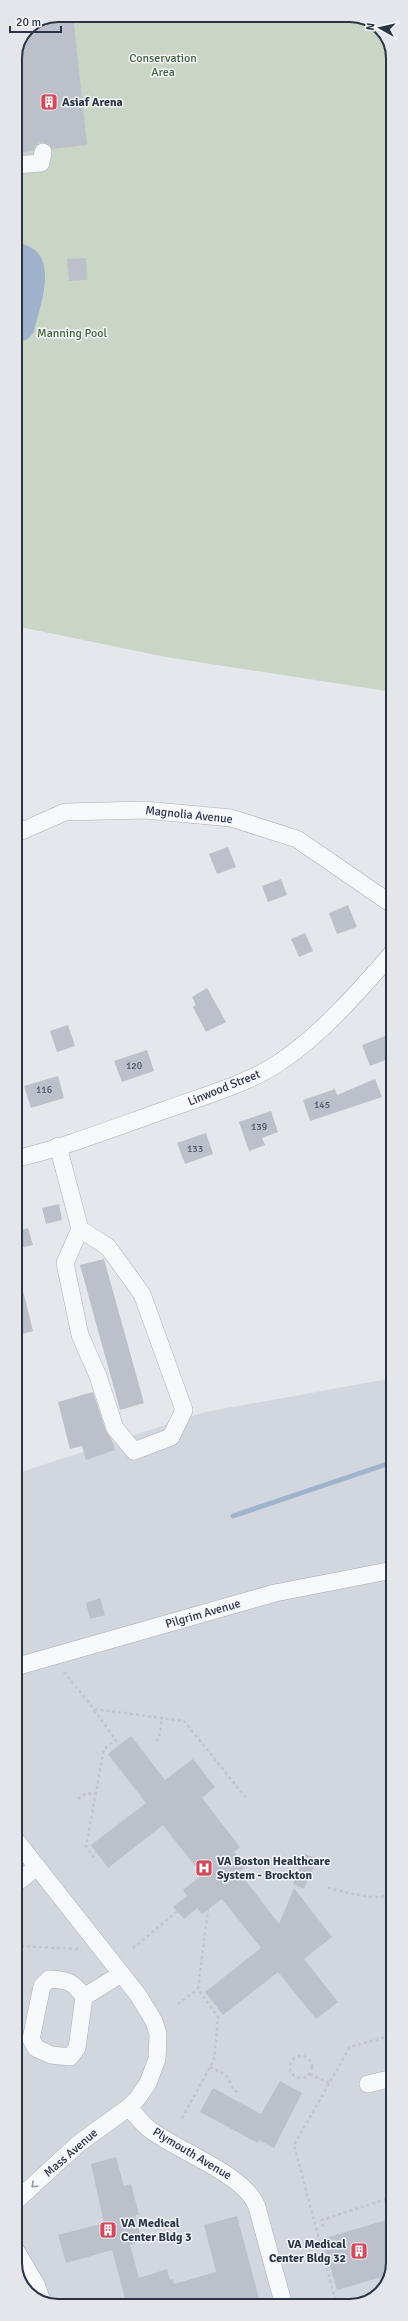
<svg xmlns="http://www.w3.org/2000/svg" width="408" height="2321" viewBox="0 0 408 2321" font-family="Signika,sans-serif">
	<rect width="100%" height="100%" fill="#e4e7ec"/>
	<path fill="#d2d6de" d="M 393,1378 L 393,2263 L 382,2291 L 355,2306 L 53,2306 L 28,2293 L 15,2268 L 15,1474 L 205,1412 Z"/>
	<path fill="#c9d6c5" d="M 58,15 L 355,15 L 380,28 L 393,53 L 393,692 L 166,657 L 15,626 L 15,58 L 28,28 Z"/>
	<path fill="#9fb4cc" d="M 22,244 C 61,253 40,306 34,331 C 30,339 24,343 15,340 L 15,245 Z"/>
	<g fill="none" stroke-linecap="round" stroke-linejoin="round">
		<path stroke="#9fb4cc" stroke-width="5" d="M 233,1516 L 393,1462"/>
	</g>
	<g fill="#bbc0ca">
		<path d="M 58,15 L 73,15 L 87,145 L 52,149 L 49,144 L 40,142 L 35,146 L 33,151 L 15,153 L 15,58 L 28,28 Z"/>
		<path d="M 86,258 L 87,280 L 69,281 L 67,259 Z"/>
		<path d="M 228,847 L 236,867 L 217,874 L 209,854 Z"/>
		<path d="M 281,879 L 287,895 L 268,902 L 262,886 Z"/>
		<path d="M 348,905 L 357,927 L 337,934 L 329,913 Z"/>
		<path d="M 305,933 L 313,951 L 299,957 L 291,939 Z"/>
		<path d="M 207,988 L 226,1022 L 206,1032 L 193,1007 L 196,1005 L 192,997 Z"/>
		<path d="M 68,1025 L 75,1046 L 57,1052 L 50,1031 Z"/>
		<path d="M 393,1033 L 393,1057 L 370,1066 L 362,1045 Z"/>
		<path d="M 147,1050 L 154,1071 L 122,1082 L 114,1061 Z"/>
		<path d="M 58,1076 L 64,1098 L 31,1108 L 24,1086 Z"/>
		<path d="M 375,1079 L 382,1097 L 310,1121 L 303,1100 L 335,1089 L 337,1095 Z"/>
		<path d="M 271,1111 L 278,1132 L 262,1138 L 265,1145 L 249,1151 L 239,1122 Z"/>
		<path d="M 206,1133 L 213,1154 L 185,1164 L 177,1143 Z"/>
		<path d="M 59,1204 L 62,1220 L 46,1224 L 42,1208 Z"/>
		<path d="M 28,1228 L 33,1245 L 15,1249 L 15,1232 Z"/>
		<path d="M 104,1259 L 144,1403 L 120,1410 L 80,1265 Z"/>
		<path d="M 15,1279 L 20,1279 L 33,1331 L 15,1336 Z"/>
		<path d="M 93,1392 L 106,1431 L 112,1440 L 115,1450 L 86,1460 L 82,1446 L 70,1449 L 58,1402 Z"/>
		<path d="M 100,1598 L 105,1615 L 90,1619 L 86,1603 Z"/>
		<path d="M 131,1736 L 165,1780 L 193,1759 L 215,1787 L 202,1798 L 240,1847 L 234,1852 L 246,1866 L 239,1872 L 279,1924 L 294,1888 L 332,1937 L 304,1959 L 338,2002 L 316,2019 L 278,1972 L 223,2015 L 205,1992 L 261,1948 L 222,1899 L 202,1914 L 197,1908 L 184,1919 L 173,1907 L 187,1896 L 183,1890 L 202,1875 L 163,1825 L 108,1868 L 91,1845 L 146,1803 L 108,1754 Z"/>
		<path d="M 305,1854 L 317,1859 L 304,1889 L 293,1884 Z"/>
		<path d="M 280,2081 L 302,2093 L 274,2148 L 259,2140 L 258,2143 L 200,2112 L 213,2088 L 261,2114 Z"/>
		<path d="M 116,2157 L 124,2186 L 131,2184 L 139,2214 L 135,2216 L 142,2241 L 130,2245 L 139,2278 L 167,2269 L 170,2280 L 173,2279 L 174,2284 L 216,2272 L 204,2225 L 237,2216 L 261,2306 L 127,2306 L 112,2250 L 66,2263 L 58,2235 L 104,2223 L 91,2164 Z"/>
		<path d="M 393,2218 L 393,2263 L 388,2275 L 337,2290 L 322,2239 Z"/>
	</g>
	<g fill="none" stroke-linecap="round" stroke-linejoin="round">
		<g stroke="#a9aeb7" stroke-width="18">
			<g id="minor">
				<path d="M 15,165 L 41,163 L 43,152"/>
				<path d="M 15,834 L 65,812 L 145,810 L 231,818 L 297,839 L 393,905"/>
				<path d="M 58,1146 L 80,1229 L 108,1247 L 142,1294 L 184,1410 L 171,1437 L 134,1451 L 115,1428 L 98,1376 L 80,1335 L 65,1263 L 80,1229"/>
				<path d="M 15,1159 C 66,1147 116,1127 165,1110 C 201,1097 250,1083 280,1062 C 321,1035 361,989 393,952"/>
				<path d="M 15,1667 L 275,1593 L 393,1570"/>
				<path d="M 15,1839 L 138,1995 L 154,2021 L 158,2034 L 157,2059 L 148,2083 L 137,2099 L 129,2107 L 78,2144 L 15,2202"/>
				<path d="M 15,1884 L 37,1867"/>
				<path d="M 84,1997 C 73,1981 67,1980 49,1979 L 42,1986 L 31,2039 L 36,2048 L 51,2055 L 70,2057 L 77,2048 L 84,1997 L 121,1974"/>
				<path d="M 368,2084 L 393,2078"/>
				<path d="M 129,2107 C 136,2116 143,2125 152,2131 C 180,2152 246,2175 257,2207 L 284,2306"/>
				<path d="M 15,2249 L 36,2284 L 42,2301"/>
			</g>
		</g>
		<g stroke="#c2c5cb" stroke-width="2.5" stroke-dasharray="3 3" stroke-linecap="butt">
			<path d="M 64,1672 L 94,1709 L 184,1721 L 246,1798"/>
			<path d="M 94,1710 L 116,1740 L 104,1749 L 86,1846 L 96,1861"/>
			<path d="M 156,1741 L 159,1738 L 162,1718"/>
			<path d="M 78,1799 L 85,1794 L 96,1793"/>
			<path d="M 393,1854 L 391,1859 L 393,1861"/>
			<path d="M 328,1888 C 343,1891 382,1904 393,1892"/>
			<path d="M 15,1946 L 81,1949"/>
			<path d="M 133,1948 L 180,1909"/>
			<path d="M 178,2004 L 198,1989"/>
			<circle cx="301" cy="2067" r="11"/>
			<path d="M 210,2067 L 226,2075 L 234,2090 L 240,2094"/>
			<path d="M 310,2074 L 329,2083"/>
			<path d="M 182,2118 L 214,2060 L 218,2017 L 198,1989 L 208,1909"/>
			<path d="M 323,2227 L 322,2220 L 393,2197"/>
			<path d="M 337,2306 L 294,2145 L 350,2047 L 393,2035"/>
			<path d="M 348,2306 L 363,2302"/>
		</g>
		<use href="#minor" stroke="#f7f8fa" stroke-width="17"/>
	</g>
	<defs><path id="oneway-chevron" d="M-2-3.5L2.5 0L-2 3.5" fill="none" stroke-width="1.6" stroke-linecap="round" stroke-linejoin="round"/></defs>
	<use stroke="#9196a0" href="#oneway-chevron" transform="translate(34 2185) rotate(137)"/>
	<defs>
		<g id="building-square" transform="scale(0.9)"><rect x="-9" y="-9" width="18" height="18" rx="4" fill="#d1495b" stroke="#f4f6f9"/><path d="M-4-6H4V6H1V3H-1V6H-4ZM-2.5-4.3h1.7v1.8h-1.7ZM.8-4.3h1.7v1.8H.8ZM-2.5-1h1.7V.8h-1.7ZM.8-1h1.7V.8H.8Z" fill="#fff"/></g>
		<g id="hospital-square" transform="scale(0.9)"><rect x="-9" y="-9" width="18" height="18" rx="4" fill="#d1495b" stroke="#f4f6f9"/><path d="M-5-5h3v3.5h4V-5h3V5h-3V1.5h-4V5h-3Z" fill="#fff"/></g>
	</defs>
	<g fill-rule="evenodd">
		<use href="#building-square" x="49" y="102"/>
		<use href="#hospital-square" x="204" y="1868"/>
		<use href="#building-square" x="108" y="2230"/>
		<use href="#building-square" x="359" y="2251"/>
	</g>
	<g text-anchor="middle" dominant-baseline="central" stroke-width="3" stroke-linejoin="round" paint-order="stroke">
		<g font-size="10" fill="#4f5766">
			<text x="134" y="1066">120</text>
			<text x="44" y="1090">116</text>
			<text x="322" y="1105">145</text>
			<text x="259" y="1127">139</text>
			<text x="195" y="1149">133</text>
		</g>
		<g font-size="12" fill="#3f6138" stroke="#f4f6f9">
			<text x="163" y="58">Conservation<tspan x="163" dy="14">Area</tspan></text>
			<text x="72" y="333">Manning Pool</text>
		</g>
		<g font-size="12" font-weight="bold" fill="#2b3445" stroke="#f4f6f9" text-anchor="start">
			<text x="62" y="102">Asiaf Arena</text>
			<text x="217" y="1861">VA Boston Healthcare<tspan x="217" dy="14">System - Brockton</tspan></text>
			<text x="121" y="2223">VA Medical<tspan x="121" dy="14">Center Bldg 3</tspan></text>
			<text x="346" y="2244" text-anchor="end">VA Medical<tspan x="346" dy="14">Center Bldg 32</tspan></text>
		</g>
		<g font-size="12" fill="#2b3445" stroke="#f4f6f9">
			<text transform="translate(189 815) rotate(6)">Magnolia Avenue</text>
			<text transform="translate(224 1088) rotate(-22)">Linwood Street</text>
			<text transform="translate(203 1614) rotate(-16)">Pilgrim Avenue</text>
			<text transform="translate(71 2153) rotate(-41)">Mass Avenue</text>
			<text transform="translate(192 2154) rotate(31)">Plymouth Avenue</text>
		</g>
	</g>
	<path d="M0 0H408V2321H0ZM58 22H350A36 36 0 0 1 386 58V2263A36 36 0 0 1 350 2299H58A36 36 0 0 1 22 2263V58A36 36 0 0 1 58 22Z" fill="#e4e6eb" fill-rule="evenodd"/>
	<path fill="none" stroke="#2b3445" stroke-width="2" d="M58 22H350A36 36 0 0 1 386 58V2263A36 36 0 0 1 350 2299H58A36 36 0 0 1 22 2263V58A36 36 0 0 1 58 22Z"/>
	<g transform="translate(380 28) rotate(278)" stroke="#f4f6f9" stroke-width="3" paint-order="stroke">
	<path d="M0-3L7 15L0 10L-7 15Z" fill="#2b3445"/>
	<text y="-6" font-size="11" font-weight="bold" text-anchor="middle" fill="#2b3445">N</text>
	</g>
	<path d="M10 26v6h51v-6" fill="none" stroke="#2b3445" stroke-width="2"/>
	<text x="16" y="26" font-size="12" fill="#2b3445" stroke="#f4f6f9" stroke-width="3" paint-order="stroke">20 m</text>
</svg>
